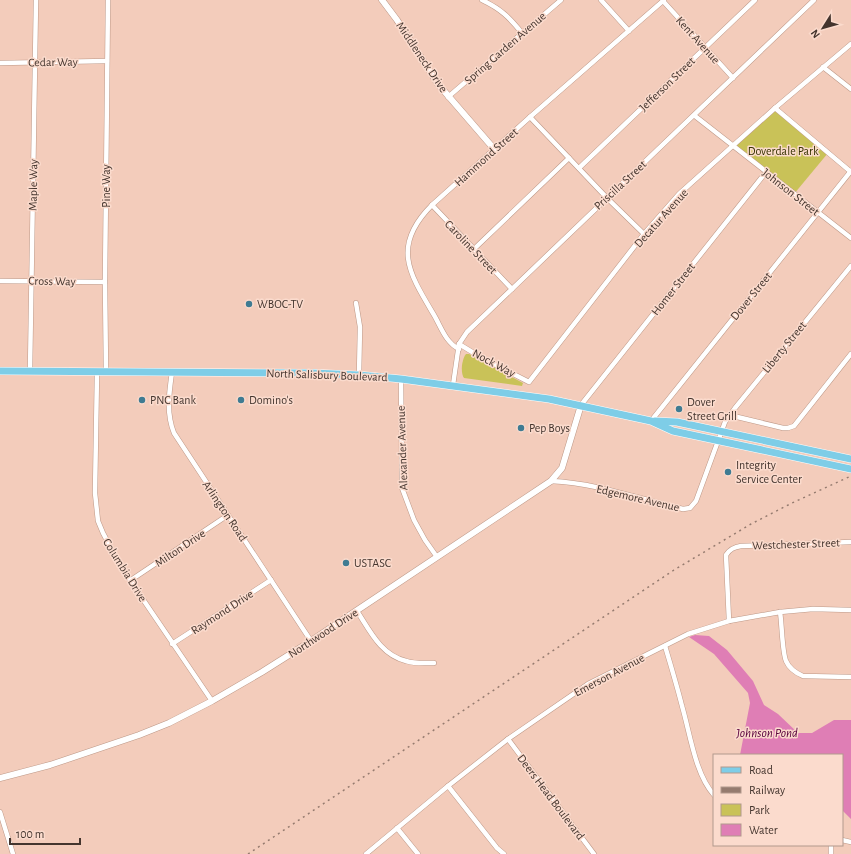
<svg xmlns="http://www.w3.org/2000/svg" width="851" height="854" viewBox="0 0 851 854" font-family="'Alegreya Sans',sans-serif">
	<rect width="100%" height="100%" fill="#f3ccbb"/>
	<g fill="#c9c258">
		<path d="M 775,108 L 828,153 L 794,194 L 733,147 Z"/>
		<path d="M 466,354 L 469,354 L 523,383 L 522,386 L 464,378 C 460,372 462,359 466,354 Z"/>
	</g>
	<path fill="#df7eb5" d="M 695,635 L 709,636 L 727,650 L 753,681 L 764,705 L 778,714 L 798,733 L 812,733 L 834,720 L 851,720 L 851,819 L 842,810 L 842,755 L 740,755 L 750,703 L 748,693 L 714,654 L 689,637 Z"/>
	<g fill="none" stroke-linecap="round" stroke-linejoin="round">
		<g stroke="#bd9887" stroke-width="5.5">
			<g id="street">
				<path d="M 482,0 C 501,9 509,17 522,33"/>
				<path d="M 601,0 L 629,31"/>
				<path d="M 663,1 L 733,78"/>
				<path d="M 0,63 L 107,61"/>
				<path d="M 823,67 L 851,89"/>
				<path d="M 448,97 L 561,0"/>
				<path d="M 775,108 L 851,172"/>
				<path d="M 695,116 L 851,238"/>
				<path d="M 530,117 L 607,198 L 644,234"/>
				<path d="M 579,168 L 755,0"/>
				<path d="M 432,205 L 512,289"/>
				<path d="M 473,250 L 569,158"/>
				<path d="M 0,281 L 105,282"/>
				<path d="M 356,303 L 360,327 L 359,375"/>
				<path d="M 459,344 L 482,358 L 529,382 L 644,234 L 679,194 L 775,108 L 851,44"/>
				<path d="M 459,349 C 446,343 441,327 434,315 C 409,273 391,246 432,205 L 530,117 L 664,0"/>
				<path d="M 30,371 L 36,0"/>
				<path d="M 106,372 L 105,282 L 108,0"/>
				<path d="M 172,372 C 169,393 166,413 174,433 L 311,641"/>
				<path d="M 97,373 L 95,493 L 98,521 L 103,533 L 121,567 L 212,701"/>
				<path d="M 401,379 L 402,488 L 414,520 L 425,540 L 437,557"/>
				<path d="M 453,385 L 459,344 L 467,332 C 582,221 699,111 814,0"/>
				<path d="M 581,405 L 766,172"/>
				<path d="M 729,415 L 783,428 L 788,428 L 794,426 L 851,354"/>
				<path d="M 651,421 L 851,171"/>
				<path d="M 551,481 C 596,483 640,499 683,509 L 690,508 L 696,501 L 725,422 L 735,408 L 851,266"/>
				<path d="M 131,580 L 228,515"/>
				<path d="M 357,611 C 370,631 381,655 406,661 C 415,664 425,663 434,663"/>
				<path d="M 780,612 C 782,624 782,651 786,661 C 789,668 796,673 803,676 L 851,677"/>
				<path d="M 729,621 L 726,555 C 730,549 734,547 741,546 L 851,542"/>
				<path d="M 172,644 L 271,580"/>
				<path d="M 665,646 C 671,666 677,686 682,706 C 690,733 695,774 714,795"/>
				<path d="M 508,739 L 594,854"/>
				<path d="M 448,786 L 497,848 L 504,854"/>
				<path d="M 0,812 L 13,854"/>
				<path d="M 397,828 L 418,854"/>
				<path d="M 842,840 L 851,842"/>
				<path d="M 831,845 L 831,854"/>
				<path d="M 366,854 L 448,786 L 508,739 L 588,684 L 688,634 L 729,621 L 780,612 L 813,609 L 851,610"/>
			</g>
		</g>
		<g stroke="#bd9887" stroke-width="7">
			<g id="secondary">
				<path d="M 382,0 L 397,20 L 438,84 L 495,150"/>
				<path d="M 0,778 L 50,765 L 139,735 L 169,723 L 212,701 L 262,672 L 311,641 L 551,481 L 562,468 L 581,405"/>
			</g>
		</g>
		<g stroke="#fff" stroke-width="8">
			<g id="primary">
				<path d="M 0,371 L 312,373 L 359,375 L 401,379 L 549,399 L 651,421 L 673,431 L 851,469"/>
				<path d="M 655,421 L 677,422 L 851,459"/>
			</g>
		</g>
		<use href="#street" stroke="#fff" stroke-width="4.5"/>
		<use href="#secondary" stroke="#fff" stroke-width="6"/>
		<use href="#primary" stroke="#7ecde7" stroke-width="7"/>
		<path stroke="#957b6f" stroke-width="1.5" stroke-dasharray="2 4" stroke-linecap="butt" d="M 248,854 L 674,570 L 751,524 L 792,503 L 851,476"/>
	</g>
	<g fill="#3f7b92" stroke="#fbdbcd" stroke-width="1.5">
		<circle cx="249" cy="304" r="4"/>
		<circle cx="142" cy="400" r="4"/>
		<circle cx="241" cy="400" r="4"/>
		<circle cx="679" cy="409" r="4"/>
		<circle cx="521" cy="428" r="4"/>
		<circle cx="728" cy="472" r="4"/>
		<circle cx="346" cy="563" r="4"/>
	</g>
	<g text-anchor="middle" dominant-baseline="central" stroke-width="3" stroke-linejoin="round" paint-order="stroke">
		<g font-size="12" fill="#44352e" stroke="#fbdbcd">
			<text transform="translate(698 40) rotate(48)">Kent Avenue</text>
			<text transform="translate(505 48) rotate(-41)">Spring Garden Avenue</text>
			<text transform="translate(422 57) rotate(56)">Middleneck Drive</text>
			<text transform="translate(53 62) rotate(-1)">Cedar Way</text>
			<text transform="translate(667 84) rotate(-44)">Jefferson Street</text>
			<text transform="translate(486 157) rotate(-42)">Hammond Street</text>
			<text transform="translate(33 185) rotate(-89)">Maple Way</text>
			<text transform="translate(620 185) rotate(-43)">Priscilla Street</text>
			<text transform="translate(106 186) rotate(-90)">Pine Way</text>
			<text transform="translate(791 192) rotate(38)">Johnson Street</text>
			<text transform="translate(661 218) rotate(-48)">Decatur Avenue</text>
			<text transform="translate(471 247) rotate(46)">Caroline Street</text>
			<text transform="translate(52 281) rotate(1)">Cross Way</text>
			<text transform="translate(673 289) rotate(-52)">Homer Street</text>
			<text transform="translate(751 296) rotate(-51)">Dover Street</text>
			<text transform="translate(784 347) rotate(-51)">Liberty Street</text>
			<text transform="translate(494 363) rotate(28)">Nock Way</text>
			<text transform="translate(327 375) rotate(2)">North Salisbury Boulevard</text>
			<text transform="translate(402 448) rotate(-92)">Alexander Avenue</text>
			<text transform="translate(638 498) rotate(13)">Edgemore Avenue</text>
			<text transform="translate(225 511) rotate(56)">Arlington Road</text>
			<text transform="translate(796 544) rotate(-2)">Westchester Street</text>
			<text transform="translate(180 548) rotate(-34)">Milton Drive</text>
			<text transform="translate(125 570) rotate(58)">Columbia Drive</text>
			<text transform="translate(222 612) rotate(-33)">Raymond Drive</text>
			<text transform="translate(323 633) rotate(-33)">Northwood Drive</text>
			<text transform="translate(609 675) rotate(-28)">Emerson Avenue</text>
			<text transform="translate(551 797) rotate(53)">Deers Head Boulevard</text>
		</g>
		<g font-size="12" fill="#363300" stroke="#fbdbcd">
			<text x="783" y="151">Doverdale Park</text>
		</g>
		<g font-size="12" fill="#44352e" stroke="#fbdbcd" text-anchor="start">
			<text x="257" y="304">WBOC-TV</text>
			<text x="150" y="400">PNC Bank</text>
			<text x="249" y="400">Domino's</text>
			<text x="687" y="402">Dover<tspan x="687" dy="14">Street Grill</tspan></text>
			<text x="529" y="428">Pep Boys</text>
			<text x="736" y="465">Integrity<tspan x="736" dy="14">Service Center</tspan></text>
			<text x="354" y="563">USTASC</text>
		</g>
		<g font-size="13" font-style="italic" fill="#58003d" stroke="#fbdbcd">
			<text x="767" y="733">Johnson Pond</text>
		</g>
	</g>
	<rect x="713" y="754" width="130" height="92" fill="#fbdbcd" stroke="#b2998d"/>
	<rect x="721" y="767" width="20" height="6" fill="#7ecde7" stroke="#b2998d"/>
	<text x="749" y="774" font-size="12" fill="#44352e">Road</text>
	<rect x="721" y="787" width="20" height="6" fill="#957b6f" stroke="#b2998d"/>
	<text x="749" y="794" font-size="12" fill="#44352e">Railway</text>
	<rect x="721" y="804" width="20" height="12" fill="#c9c258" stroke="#b2998d"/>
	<text x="749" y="814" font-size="12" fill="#44352e">Park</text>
	<rect x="721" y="824" width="20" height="12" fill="#df7eb5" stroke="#b2998d"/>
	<text x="749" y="834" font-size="12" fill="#44352e">Water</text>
	<g transform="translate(823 28) rotate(233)" stroke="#fbdbcd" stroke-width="3" paint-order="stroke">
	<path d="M0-3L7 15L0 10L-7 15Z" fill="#44352e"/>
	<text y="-6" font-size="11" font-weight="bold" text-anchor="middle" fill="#44352e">N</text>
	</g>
	<path d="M10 838v6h70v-6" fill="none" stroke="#44352e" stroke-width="2"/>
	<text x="16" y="838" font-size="12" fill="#44352e" stroke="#fbdbcd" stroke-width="3" paint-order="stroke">100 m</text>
</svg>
